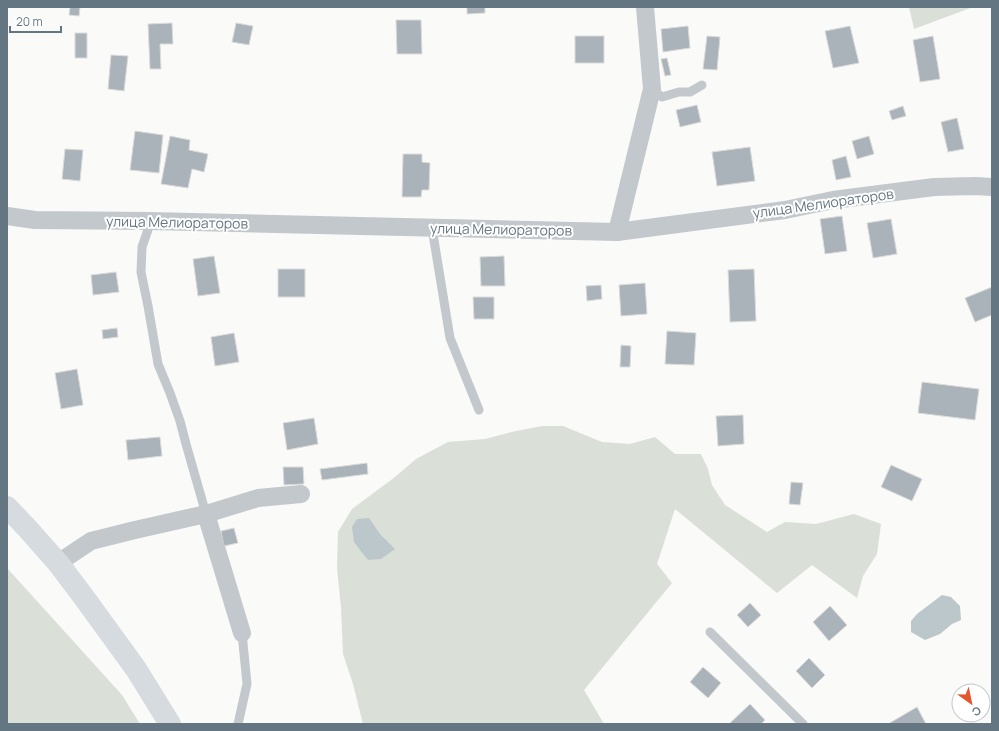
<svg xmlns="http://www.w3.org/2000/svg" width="999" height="731" viewBox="0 0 999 731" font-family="Manrope,sans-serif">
	<rect width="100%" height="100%" fill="#fafaf8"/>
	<g fill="#dadfd7">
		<path d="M 909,7 L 973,7 L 914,29 Z"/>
		<path d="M 542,426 L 563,426 L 602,442 L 630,444 L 655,437 L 675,454 L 701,454 L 708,469 L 712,485 L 725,505 L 767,532 L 785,522 L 816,524 L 854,514 L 881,524 L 877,554 L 863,576 L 857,598 L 812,565 L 777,593 L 675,509 L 657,564 L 672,583 L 584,690 L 604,724 L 363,724 L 353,684 L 343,654 L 341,608 L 337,568 L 338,532 L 352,509 L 395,477 L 416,459 L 448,442 L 485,439 L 516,431 Z"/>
		<path d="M 7,568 L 122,695 L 140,724 L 7,724 Z"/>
	</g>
	<g fill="#bbc7cb">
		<path d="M 369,518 L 380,534 L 395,549 L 381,559 L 368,560 L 360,550 L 354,542 L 352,527 L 357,519 Z"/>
		<path d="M 942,595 L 951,597 L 960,606 L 961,620 L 952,624 L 940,634 L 925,640 L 911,632 L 911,621 L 917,614 Z"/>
	</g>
	<g fill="#aab3b9" stroke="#dcdcda">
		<path d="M 70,7 L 80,7 L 79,16 L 69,15 Z"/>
		<path d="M 467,7 L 485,7 L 485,13 L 467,14 Z"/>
		<path d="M 396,20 L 421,20 L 422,54 L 397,54 Z"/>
		<path d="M 172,23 L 173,44 L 160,44 L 161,69 L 150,69 L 148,24 Z"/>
		<path d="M 236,23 L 253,26 L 249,45 L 232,42 Z"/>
		<path d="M 688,26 L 690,48 L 663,52 L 661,29 Z"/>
		<path d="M 850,26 L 859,63 L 833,68 L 825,31 Z"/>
		<rect x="75" y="33" width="12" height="25"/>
		<rect x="575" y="36" width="29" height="27"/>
		<path d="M 707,36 L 720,37 L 717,70 L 703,69 Z"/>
		<path d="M 933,36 L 940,79 L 920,82 L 913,40 Z"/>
		<path d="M 111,55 L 128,56 L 124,91 L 108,89 Z"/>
		<path d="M 667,58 L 671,75 L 665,76 L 661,59 Z"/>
		<path d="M 697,105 L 701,122 L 680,127 L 676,110 Z"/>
		<path d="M 903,106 L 906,116 L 892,120 L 889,111 Z"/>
		<path d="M 957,118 L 964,149 L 948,152 L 941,122 Z"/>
		<path d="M 135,131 L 163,135 L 159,173 L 130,170 Z"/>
		<path d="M 170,136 L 190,140 L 189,150 L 208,154 L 204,172 L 192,169 L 188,188 L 161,184 Z"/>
		<path d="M 869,136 L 874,154 L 857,159 L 852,141 Z"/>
		<path d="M 750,147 L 755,181 L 717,186 L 712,152 Z"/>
		<path d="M 65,149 L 83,150 L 80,181 L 62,179 Z"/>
		<path d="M 403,154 L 422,154 L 422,162 L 430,163 L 429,190 L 422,190 L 421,197 L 402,197 Z"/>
		<path d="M 846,156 L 851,177 L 836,180 L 832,160 Z"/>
		<path d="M 842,216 L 847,251 L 825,254 L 820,219 Z"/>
		<path d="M 891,219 L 897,254 L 873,258 L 867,223 Z"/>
		<path d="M 214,256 L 220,293 L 198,296 L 193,259 Z"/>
		<path d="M 504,256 L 505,286 L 481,286 L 480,257 Z"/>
		<rect x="278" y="269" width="27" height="28"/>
		<path d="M 754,269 L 756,321 L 730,322 L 728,270 Z"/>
		<path d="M 116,272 L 119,292 L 93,295 L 91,275 Z"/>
		<path d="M 645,283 L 647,314 L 621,316 L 619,285 Z"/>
		<path d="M 601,285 L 602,299 L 587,301 L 586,286 Z"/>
		<path d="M 992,287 L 992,315 L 975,322 L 965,298 Z"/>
		<path d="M 473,297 L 494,297 L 494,319 L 474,319 Z"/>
		<path d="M 117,328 L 118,337 L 103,339 L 102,330 Z"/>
		<path d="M 667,331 L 696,333 L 694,365 L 665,364 Z"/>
		<path d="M 234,333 L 239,362 L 215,366 L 211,337 Z"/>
		<path d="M 621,345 L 631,346 L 630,367 L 620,367 Z"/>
		<path d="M 77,369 L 83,405 L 61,409 L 55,373 Z"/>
		<path d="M 922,382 L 979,389 L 975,420 L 918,413 Z"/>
		<path d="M 743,415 L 744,444 L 718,446 L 716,416 Z"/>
		<path d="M 314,418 L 318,444 L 287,450 L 283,423 Z"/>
		<path d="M 160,437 L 162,456 L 128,460 L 126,440 Z"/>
		<path d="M 367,463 L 368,474 L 322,480 L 320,469 Z"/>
		<path d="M 891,465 L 922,479 L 912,501 L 881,487 Z"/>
		<path d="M 283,467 L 303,467 L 304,484 L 284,485 Z"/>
		<path d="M 791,482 L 803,483 L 800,505 L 789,504 Z"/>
		<path d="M 234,528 L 238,543 L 224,546 L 221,531 Z"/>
		<path d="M 750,603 L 761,615 L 748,627 L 737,615 Z"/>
		<path d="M 830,606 L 847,625 L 829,641 L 813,622 Z"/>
		<path d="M 809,658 L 825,675 L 812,688 L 796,671 Z"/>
		<path d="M 703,667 L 721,683 L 708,698 L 690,682 Z"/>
		<path d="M 750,704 L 765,720 L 761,724 L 729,724 Z"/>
		<path d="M 917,707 L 926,724 L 888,724 Z"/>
	</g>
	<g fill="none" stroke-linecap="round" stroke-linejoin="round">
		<g stroke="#c3c8cc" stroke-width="9">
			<path d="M 652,89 L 662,97 L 679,92 L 690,92 L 702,85"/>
			<path d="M 151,221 L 142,247 L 141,272 L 148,306 L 158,364 L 170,393 L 180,421 L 186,444 L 206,514"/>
			<path d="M 432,228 L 450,338 L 479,410"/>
			<path d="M 710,632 L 803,724"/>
			<path d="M 238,724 L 247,684 L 242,633"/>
		</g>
		<g stroke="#c3c8cc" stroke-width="18">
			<path d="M 7,216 L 35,220 L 151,221 L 617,232 L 785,210 L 833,200 L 934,187 L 975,186 L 992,187"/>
			<path d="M 617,232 L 652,89 L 645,7"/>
			<path d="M 206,514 L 242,633"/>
			<path d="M 58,563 L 91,541 L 135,530 L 206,514 L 258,498 L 301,494"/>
		</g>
		<path stroke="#d6dbdf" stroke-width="22" d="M 7,507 L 27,528 L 58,563 L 83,596 L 136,669 L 170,724"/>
	</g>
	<g text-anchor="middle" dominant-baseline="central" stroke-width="4" stroke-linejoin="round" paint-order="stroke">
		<g font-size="14" fill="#657683" stroke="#fff">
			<text transform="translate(823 203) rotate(-8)">улица Мелиораторов</text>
			<text transform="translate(177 222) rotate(1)">улица Мелиораторов</text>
			<text transform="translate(501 229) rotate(1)">улица Мелиораторов</text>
		</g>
	</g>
	<rect width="999" height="731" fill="none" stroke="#657683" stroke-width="16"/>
	<g transform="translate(971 703) rotate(147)"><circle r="19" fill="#ffffff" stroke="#c1c8cd"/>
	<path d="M0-3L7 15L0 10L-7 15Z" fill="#e4572e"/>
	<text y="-6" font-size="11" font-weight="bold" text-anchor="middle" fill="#657683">С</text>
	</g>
	<path d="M10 26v6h51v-6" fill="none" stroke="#657683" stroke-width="2"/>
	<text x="16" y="26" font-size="12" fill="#657683" stroke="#ffffff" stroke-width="3" paint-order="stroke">20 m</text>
</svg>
